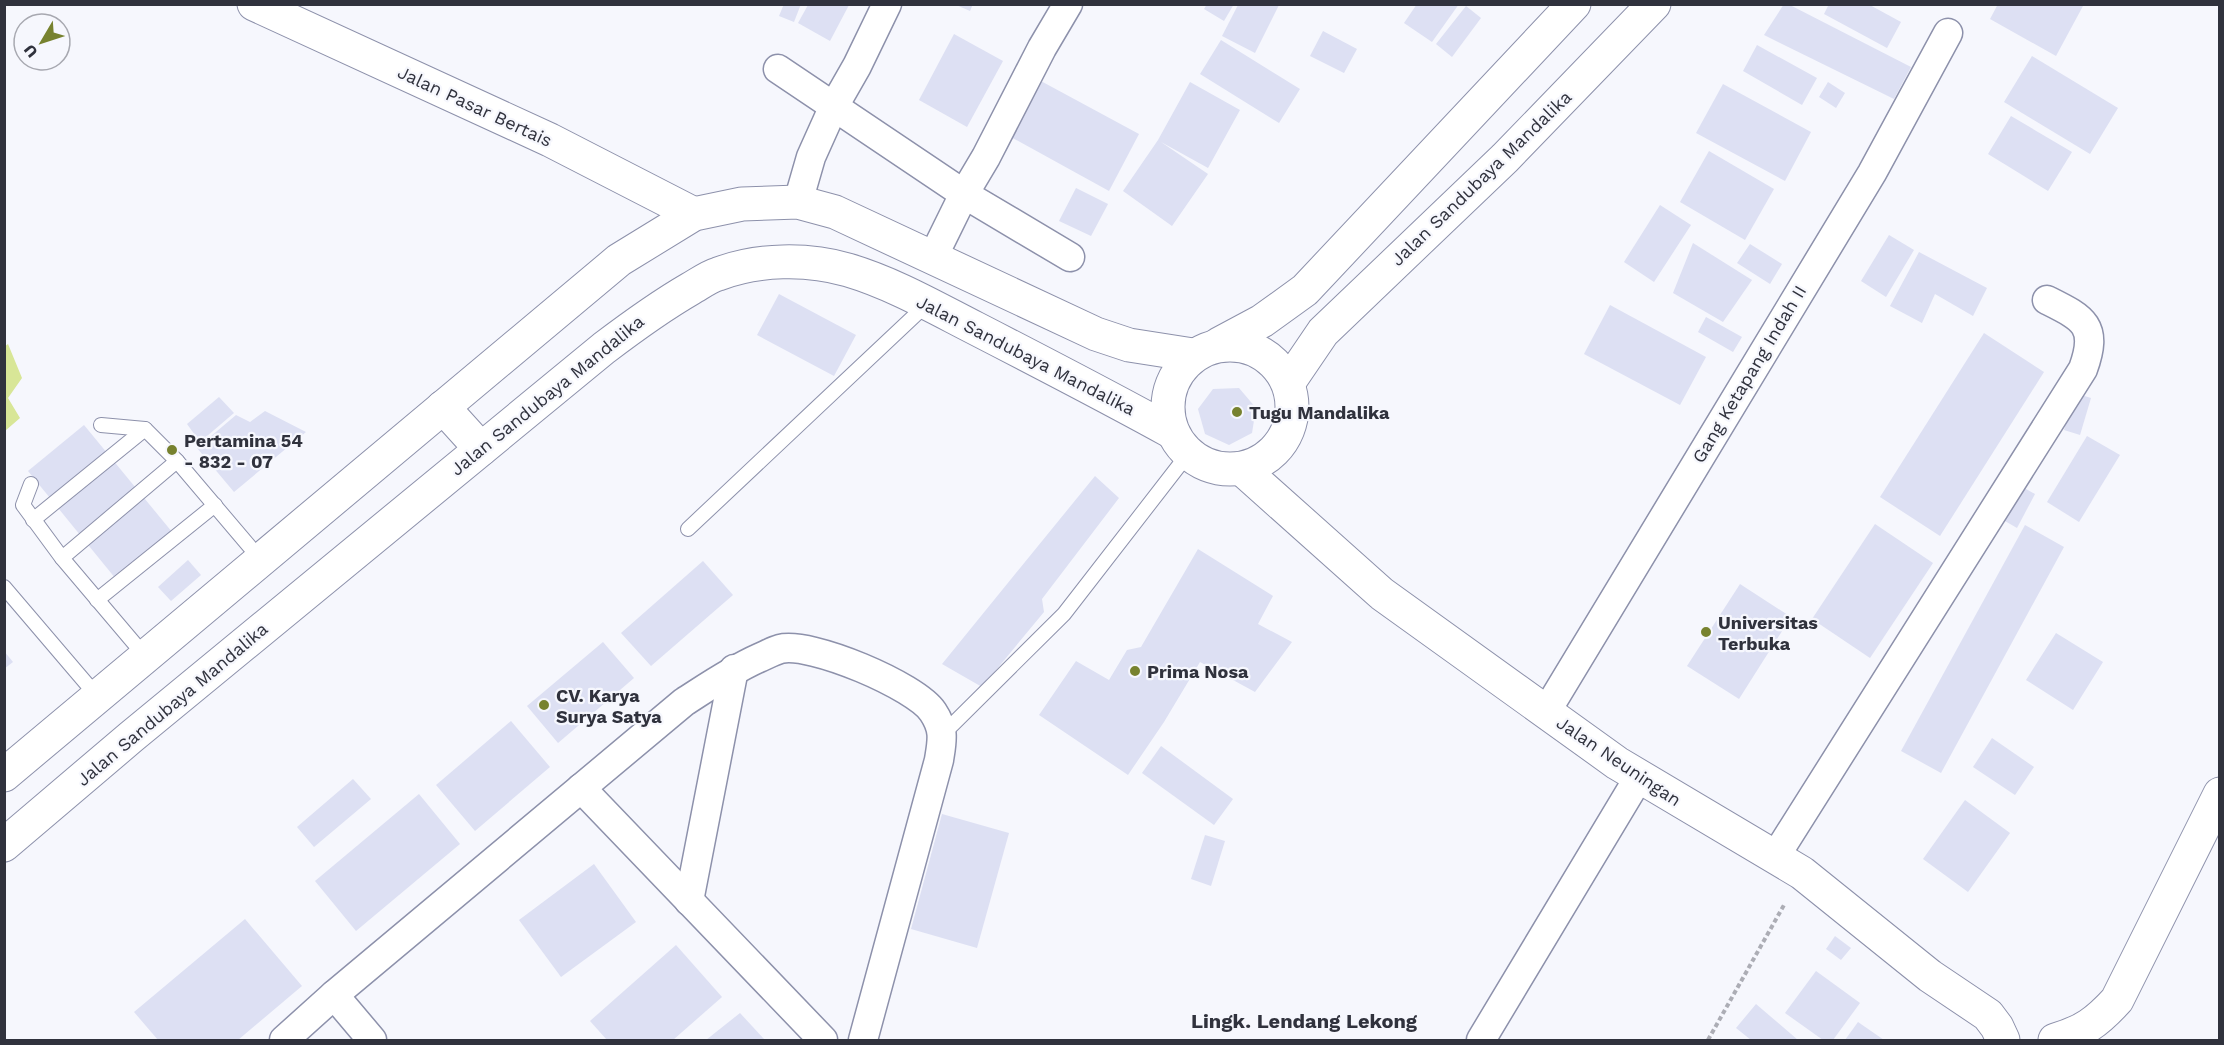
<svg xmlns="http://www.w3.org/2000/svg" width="2224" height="1045" viewBox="0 0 2224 1045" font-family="'Work Sans',sans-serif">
	<rect width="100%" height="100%" fill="#f6f7fd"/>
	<path fill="#d8e697" d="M 8,344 L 22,378 L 8,398 L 20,418 L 5,431 L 4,347 Z"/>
	<g fill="#dde0f3">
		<path d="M 784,4 L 801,4 L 794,22 L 779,16 Z"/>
		<path d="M 954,4 L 973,4 L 970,11 Z"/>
		<path d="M 1207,4 L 1234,4 L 1224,21 L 1204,9 Z"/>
		<path d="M 1417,4 L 1459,4 L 1432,42 L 1404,23 Z"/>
		<path d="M 1784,4 L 1788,4 L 1911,67 L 1894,99 L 1764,35 Z"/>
		<path d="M 1829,4 L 1868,4 L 1901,22 L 1887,48 L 1824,14 Z"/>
		<path d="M 1998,4 L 2080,4 L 2083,6 L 2056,56 L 1990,19 Z"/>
		<path d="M 808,5 L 849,5 L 830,41 L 798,23 Z"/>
		<path d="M 1238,5 L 1279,5 L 1255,53 L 1222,36 Z"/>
		<path d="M 1466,6 L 1481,18 L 1452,57 L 1436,44 Z"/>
		<path d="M 1323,31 L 1357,49 L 1344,73 L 1310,56 Z"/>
		<path d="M 954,34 L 1003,61 L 967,127 L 919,100 Z"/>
		<path d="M 1221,40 L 1300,89 L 1279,123 L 1200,74 Z"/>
		<path d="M 1757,45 L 1817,78 L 1802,105 L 1743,71 Z"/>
		<path d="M 2032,56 L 2118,108 L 2090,154 L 2004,102 Z"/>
		<path d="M 1039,80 L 1139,134 L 1109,191 L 1009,136 Z"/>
		<path d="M 1190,82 L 1240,110 L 1208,168 L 1161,142 L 1208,174 L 1172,226 L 1123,191 L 1158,140 Z"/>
		<path d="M 1828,82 L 1845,93 L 1836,108 L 1819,97 Z"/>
		<path d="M 1723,84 L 1811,132 L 1785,181 L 1696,133 Z"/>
		<path d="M 2011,116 L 2072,152 L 2048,191 L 1988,154 Z"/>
		<path d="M 1709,151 L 1774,189 L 1745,240 L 1680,202 Z"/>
		<path d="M 1076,188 L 1108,204 L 1091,236 L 1059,221 Z"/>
		<path d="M 1660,205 L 1691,225 L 1654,282 L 1624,262 Z"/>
		<path d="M 1889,235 L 1914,250 L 1886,297 L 1861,281 Z"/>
		<path d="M 1693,243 L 1752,280 L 1723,322 L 1673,293 Z"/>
		<path d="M 1750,244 L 1782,264 L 1770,284 L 1737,263 Z"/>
		<path d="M 1919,252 L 1987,288 L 1973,316 L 1935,294 L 1922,323 L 1890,306 Z"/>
		<path d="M 779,294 L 856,335 L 834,376 L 757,335 Z"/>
		<path d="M 1610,305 L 1706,357 L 1680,405 L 1584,354 Z"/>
		<path d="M 1706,317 L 1742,337 L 1733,352 L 1698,332 Z"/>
		<path d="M 1984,333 L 2044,372 L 1940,536 L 1880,497 Z"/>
		<path d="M 1239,388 L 1256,408 L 1252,433 L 1229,445 L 1205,434 L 1198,409 L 1213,389 Z"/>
		<path d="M 2075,393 L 2091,398 L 2080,435 L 2064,430 Z"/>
		<path d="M 219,397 L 234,413 L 200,442 L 187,424 Z"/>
		<path d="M 265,411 L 306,432 L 234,492 L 197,448 L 236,415 L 250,422 Z"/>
		<path d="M 84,425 L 177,538 L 120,584 L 28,471 Z"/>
		<path d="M 2087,436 L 2120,455 L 2079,522 L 2047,502 Z"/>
		<path d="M 1095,476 L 1119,498 L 1042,599 L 1044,612 L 982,687 L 942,664 Z"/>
		<path d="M 2017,484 L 2035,494 L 2017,528 L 1998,517 Z"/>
		<path d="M 1875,524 L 1933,563 L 1870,658 L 1812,619 Z"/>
		<path d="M 2025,525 L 2064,547 L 1941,773 L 1901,751 Z"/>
		<path d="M 1198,549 L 1273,596 L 1258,624 L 1292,642 L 1255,692 L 1200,662 L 1164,722 L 1128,775 L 1039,715 L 1076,661 L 1109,680 L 1127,650 L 1141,647 Z"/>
		<path d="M 188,560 L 201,575 L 171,601 L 158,587 Z"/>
		<path d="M 703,561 L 733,595 L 651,666 L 621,633 Z"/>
		<path d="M 1740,584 L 1791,617 L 1739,699 L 1687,666 Z"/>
		<path d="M 2056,633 L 2103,662 L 2073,710 L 2026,680 Z"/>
		<path d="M 603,642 L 634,678 L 558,743 L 527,706 Z"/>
		<path d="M 4,651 L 13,662 L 4,669 Z"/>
		<path d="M 511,721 L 550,767 L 475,831 L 436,785 Z"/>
		<path d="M 1992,738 L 2034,767 L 2015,795 L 1973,767 Z"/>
		<path d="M 1161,746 L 1233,799 L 1214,825 L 1142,773 Z"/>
		<path d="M 353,779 L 371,799 L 314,847 L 297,827 Z"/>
		<path d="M 419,794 L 460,844 L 356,931 L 315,881 Z"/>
		<path d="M 1965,800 L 2010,833 L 1968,892 L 1923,859 Z"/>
		<path d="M 942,814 L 1009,833 L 977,948 L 911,929 Z"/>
		<path d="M 1205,835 L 1225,841 L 1211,886 L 1191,879 Z"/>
		<path d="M 594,864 L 636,922 L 561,977 L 519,920 Z"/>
		<path d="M 245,919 L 302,986 L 238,1040 L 158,1040 L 134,1012 Z"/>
		<path d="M 1835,936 L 1851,948 L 1841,960 L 1826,949 Z"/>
		<path d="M 676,945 L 722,997 L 673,1040 L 607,1040 L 590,1021 Z"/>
		<path d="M 1816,971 L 1860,1003 L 1833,1040 L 1823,1040 L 1785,1013 Z"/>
		<path d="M 1756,1004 L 1798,1040 L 1751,1040 L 1736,1028 Z"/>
		<path d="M 740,1013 L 765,1040 L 706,1040 Z"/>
		<path d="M 1858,1022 L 1884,1040 L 1845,1040 Z"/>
	</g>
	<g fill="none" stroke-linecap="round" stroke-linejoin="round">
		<g stroke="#8d91ab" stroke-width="16">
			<g id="lane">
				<path d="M 101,425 L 145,429 L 177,461 L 261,560"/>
				<path d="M 31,484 L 23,505 L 62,558 L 145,656"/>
				<path d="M 33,520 L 145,429"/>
				<path d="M 688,529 L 927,304"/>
				<path d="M 62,558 L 177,461"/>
				<path d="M 4,587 L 97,696"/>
				<path d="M 97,600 L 215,505"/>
				<path d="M 943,734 L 1064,614 L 1188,454"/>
			</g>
		</g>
		<g stroke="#8d91ab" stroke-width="31">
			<g id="street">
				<path d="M 778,69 L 964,194 L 1070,257"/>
				<path d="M 798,202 L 811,157 L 833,108 L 857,66 L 887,4"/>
				<path d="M 933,257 L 964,194 L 986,157 L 1042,48 L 1068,4"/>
				<path d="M 1546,712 L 1872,173 L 1948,33"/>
				<path d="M 581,788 L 823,1040"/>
				<path d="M 1775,857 L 2083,369 C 2099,325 2083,318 2047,300"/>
				<path d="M 689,901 L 734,669"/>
				<path d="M 334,995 L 372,1040"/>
				<path d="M 284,1040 L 334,995 L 684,702 C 709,686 732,670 759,658 C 766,655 773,651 780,649 C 810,641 916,686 933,712 C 945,730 942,741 939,760 L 863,1040"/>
				<path d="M 1481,1040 L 1639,777"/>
			</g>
		</g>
		<g stroke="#8d91ab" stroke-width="35">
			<g id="secondary">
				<path d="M 254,4 L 550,140 L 694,214"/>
				<path d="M 1219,344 L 1262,321 L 1305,290 L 1574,4"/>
				<circle cx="1230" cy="407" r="62"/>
				<path d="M 1289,382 L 1323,332 L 1505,158 L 1654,4"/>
				<path d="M 443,407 L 481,449"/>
				<path d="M 1242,469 L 1382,594 L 1617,763 L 1802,873 L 1930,976 L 1988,1015 L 1997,1027 L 2003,1040"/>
				<path d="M 4,775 L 619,260 L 694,214 L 742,204 L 798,202 L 835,212 L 1096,334 L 1129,345 L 1193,355"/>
				<path d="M 4,845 L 131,737 L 604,348 C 633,326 659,307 690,289 C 699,284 708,277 718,274 C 758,259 807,258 848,270 C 892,283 934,307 975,328 C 1041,362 1107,396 1172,432"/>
				<path d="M 2055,1040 C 2083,1032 2097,1022 2117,1000 L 2220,794"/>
			</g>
		</g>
		<path stroke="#acadb5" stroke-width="4" stroke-dasharray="4.5 3" stroke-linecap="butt" d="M 1708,1040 L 1784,905"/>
		<use href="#lane" stroke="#fff" stroke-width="14"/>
		<use href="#street" stroke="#fff" stroke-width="28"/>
		<use href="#secondary" stroke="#fff" stroke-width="33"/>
	</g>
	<g fill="#77822f" stroke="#f6f7fd" stroke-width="2">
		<circle cx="1237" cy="412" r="6"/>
		<circle cx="172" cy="450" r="6"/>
		<circle cx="1706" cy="632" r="6"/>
		<circle cx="1135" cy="671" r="6"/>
		<circle cx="544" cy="705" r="6"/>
	</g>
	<g text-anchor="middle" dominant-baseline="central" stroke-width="4.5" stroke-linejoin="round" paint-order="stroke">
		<g font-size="18" fill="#30323d" stroke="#f6f7fd">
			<text transform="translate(475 106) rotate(25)">Jalan Pasar Bertais</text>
			<text transform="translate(1481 178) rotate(-44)">Jalan Sandubaya Mandalika</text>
			<text transform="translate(1026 355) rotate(27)">Jalan Sandubaya Mandalika</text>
			<text transform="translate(1749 374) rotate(-59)">Gang Ketapang Indah II</text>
			<text transform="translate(547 395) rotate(-39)">Jalan Sandubaya Mandalika</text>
			<text transform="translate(172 704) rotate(-40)">Jalan Sandubaya Mandalika</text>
			<text transform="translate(1619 761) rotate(34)">Jalan Neuningan</text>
		</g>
		<g font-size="18" font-weight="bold" fill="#30323d" stroke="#f6f7fd" text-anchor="start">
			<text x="1249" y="412">Tugu Mandalika</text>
			<text x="184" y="440">Pertamina 54<tspan x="184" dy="21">- 832 - 07</tspan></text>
			<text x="1718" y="622">Universitas<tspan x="1718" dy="21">Terbuka</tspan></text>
			<text x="1147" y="671">Prima Nosa</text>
			<text x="556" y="695">CV. Karya<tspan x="556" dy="21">Surya Satya</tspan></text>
		</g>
		<g font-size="20" font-weight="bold" fill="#30323d" stroke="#f6f7fd">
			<text x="1304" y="1021">Lingk. Lendang Lekong</text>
		</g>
	</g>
	<rect width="2224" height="1045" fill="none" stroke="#30323d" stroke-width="12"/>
	<g transform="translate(42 42) rotate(231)"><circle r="28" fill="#f6f7fd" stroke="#a7a8b0" stroke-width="1.5"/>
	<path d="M0-4.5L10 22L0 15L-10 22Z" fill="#77822f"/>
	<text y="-9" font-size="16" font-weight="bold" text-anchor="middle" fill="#30323d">U</text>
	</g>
</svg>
